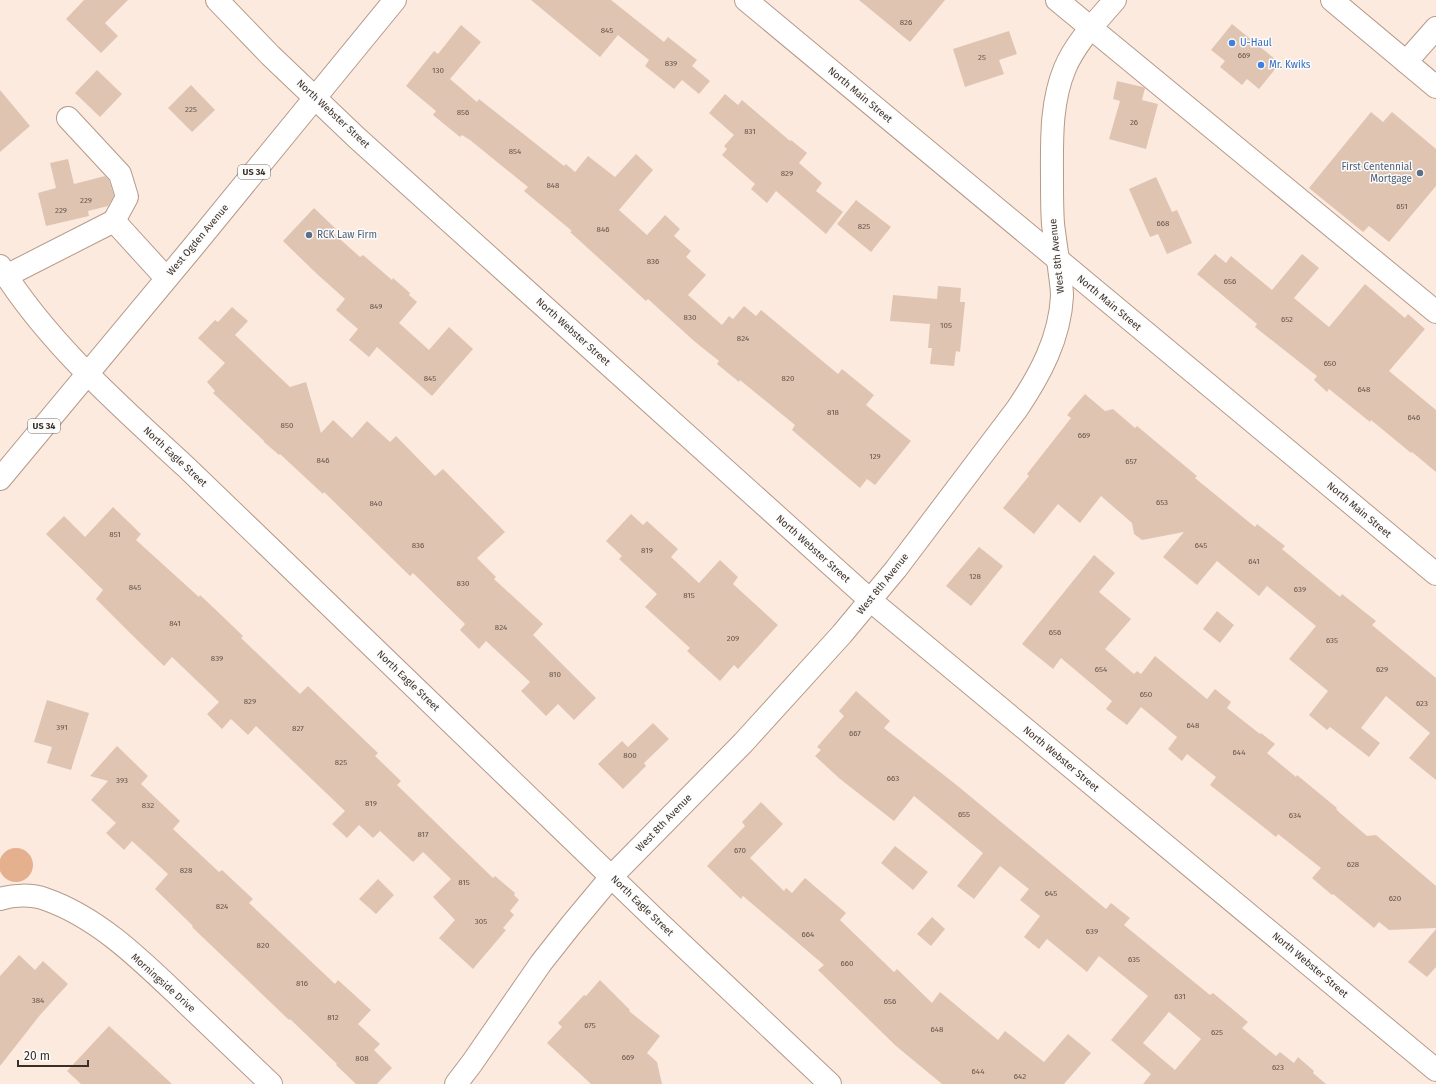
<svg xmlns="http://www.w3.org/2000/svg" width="1436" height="1084" viewBox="0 0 1436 1084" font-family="'Fira Sans',sans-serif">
	<rect width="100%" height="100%" fill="#fceadf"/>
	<circle fill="#e4b08d" cx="16" cy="865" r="17"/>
	<g fill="#e0c4b2" fill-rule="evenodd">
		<path d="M 84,0 L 128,0 L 105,23 L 118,36 L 101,53 L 66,19 Z"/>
		<path d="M 531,0 L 611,0 L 664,42 L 668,37 L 697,60 L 692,66 L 710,81 L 699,94 L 682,80 L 674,89 L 645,66 L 649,60 L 618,35 L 600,57 Z"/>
		<path d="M 859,0 L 945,0 L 910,42 Z"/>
		<path d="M 1232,24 L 1280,63 L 1259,89 L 1247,79 L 1242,85 L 1220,67 L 1225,61 L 1211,50 Z"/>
		<path d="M 461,25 L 481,42 L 450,79 L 477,102 L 479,99 L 564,166 L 566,164 L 575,172 L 588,156 L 615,177 L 636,154 L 653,170 L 619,210 L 647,235 L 665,215 L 680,229 L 674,236 L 691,251 L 686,257 L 706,275 L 688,295 L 722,325 L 729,316 L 733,319 L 744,306 L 756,316 L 761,310 L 838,374 L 842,369 L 874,395 L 866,405 L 911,441 L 875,485 L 867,479 L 860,488 L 840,471 L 792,430 L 795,425 L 740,380 L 739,382 L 717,364 L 719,361 L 694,341 L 648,299 L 646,301 L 570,232 L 572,231 L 524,191 L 528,187 L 470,140 L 462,135 L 460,137 L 433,115 L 436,111 L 406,86 L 434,51 L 438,54 Z"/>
		<path d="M 1009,31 L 1017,54 L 999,60 L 1004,74 L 965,87 L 953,49 Z"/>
		<path d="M 97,70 L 122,94 L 100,117 L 75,93 Z"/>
		<path d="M 1117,81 L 1143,87 L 1145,88 L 1142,100 L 1158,104 L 1146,149 L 1109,139 L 1120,101 L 1113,99 Z"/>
		<path d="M 191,85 L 215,110 L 192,132 L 168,108 Z"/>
		<path d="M 0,90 L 30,126 L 0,152 Z"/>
		<path d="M 725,94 L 738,105 L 742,100 L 790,141 L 791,140 L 807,153 L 799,163 L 822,183 L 816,191 L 843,212 L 826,234 L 776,191 L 767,203 L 751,189 L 755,184 L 722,155 L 727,149 L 724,146 L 734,135 L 709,113 Z"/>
		<path d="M 1371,112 L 1383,122 L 1392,112 L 1436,149 L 1436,186 L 1389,242 L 1369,226 L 1363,232 L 1309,188 Z"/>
		<path d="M 68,159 L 74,184 L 105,176 L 109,180 L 114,196 L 108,206 L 88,211 L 89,216 L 46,226 L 38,193 L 56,188 L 50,163 Z"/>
		<path d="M 1156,177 L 1172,212 L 1177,210 L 1192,243 L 1167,254 L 1158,234 L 1150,237 L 1129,189 Z"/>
		<path d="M 856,200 L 891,227 L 871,252 L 837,224 Z"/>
		<path d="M 314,208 L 336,229 L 332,232 L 360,257 L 363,255 L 392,280 L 393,278 L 410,293 L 409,295 L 417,302 L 399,323 L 429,350 L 449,327 L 473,349 L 432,396 L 377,347 L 369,357 L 349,340 L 358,329 L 336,310 L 345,299 L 317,274 L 283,241 Z"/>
		<path d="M 1215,254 L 1226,263 L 1231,256 L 1272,290 L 1302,254 L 1319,268 L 1294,298 L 1329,327 L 1365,284 L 1405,318 L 1408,314 L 1425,329 L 1389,371 L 1436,410 L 1436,472 L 1412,452 L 1411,453 L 1371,420 L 1370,422 L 1329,389 L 1327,392 L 1314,380 L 1317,376 L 1255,327 L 1257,324 L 1197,274 Z"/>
		<path d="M 938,286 L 961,288 L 960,302 L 965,302 L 960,352 L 956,351 L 954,366 L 930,364 L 932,348 L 928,348 L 930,324 L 890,321 L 893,295 L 937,299 Z"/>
		<path d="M 232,307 L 248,321 L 235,335 L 290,387 L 306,382 L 321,433 L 333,420 L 352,438 L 367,421 L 390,442 L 396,436 L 435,476 L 443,469 L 505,532 L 477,558 L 496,577 L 494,579 L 543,624 L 533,635 L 596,698 L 574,720 L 558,704 L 546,716 L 521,691 L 530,682 L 486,641 L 479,649 L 460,630 L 465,624 L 413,573 L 410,576 L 324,492 L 323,494 L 280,454 L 279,455 L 264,442 L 264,441 L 213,393 L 215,391 L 207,382 L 225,363 L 198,338 L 215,320 L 218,322 Z"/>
		<path d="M 1085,394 L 1105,411 L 1113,409 L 1135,428 L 1137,426 L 1197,476 L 1195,478 L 1255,527 L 1257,524 L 1285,546 L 1282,549 L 1340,597 L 1342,594 L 1376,621 L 1372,625 L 1436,678 L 1436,780 L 1409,758 L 1430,733 L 1386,696 L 1361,728 L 1380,743 L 1369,757 L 1330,727 L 1327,730 L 1309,715 L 1328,691 L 1289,659 L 1316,626 L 1267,586 L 1259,596 L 1217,561 L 1197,585 L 1163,557 L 1184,532 L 1142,540 L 1134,534 L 1132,523 L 1101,496 L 1080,523 L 1058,504 L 1034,534 L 1003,508 L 1029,476 L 1027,474 L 1071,418 L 1067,415 Z"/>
		<path d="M 113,507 L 141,534 L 136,540 L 199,597 L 200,595 L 217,611 L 243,636 L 241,638 L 300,694 L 308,686 L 378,753 L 375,756 L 401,781 L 397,785 L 493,878 L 495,876 L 515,893 L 514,895 L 519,900 L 510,911 L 514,915 L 503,928 L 506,930 L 473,969 L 439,938 L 455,920 L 433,897 L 451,879 L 423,852 L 413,862 L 380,831 L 373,838 L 359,825 L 347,838 L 332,824 L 345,811 L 256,726 L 248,735 L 231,719 L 222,729 L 207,714 L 219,702 L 172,657 L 164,666 L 133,636 L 96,599 L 103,590 L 46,534 L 64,516 L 85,537 Z"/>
		<path d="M 631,514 L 643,525 L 647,521 L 678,549 L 671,557 L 699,583 L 720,560 L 738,577 L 733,584 L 778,625 L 738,669 L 734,665 L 720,681 L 687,651 L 690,648 L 645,607 L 657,594 L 619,559 L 622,556 L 606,541 Z"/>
		<path d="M 979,547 L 1003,566 L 971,606 L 946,586 Z"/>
		<path d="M 1094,555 L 1115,573 L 1099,592 L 1131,619 L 1105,649 L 1134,674 L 1137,671 L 1141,674 L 1155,656 L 1207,699 L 1215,689 L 1231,702 L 1227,708 L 1260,734 L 1261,733 L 1275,744 L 1267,753 L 1296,777 L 1297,775 L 1337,808 L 1336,809 L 1340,813 L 1367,836 L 1376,835 L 1436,886 L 1436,928 L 1389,930 L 1379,922 L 1374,928 L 1333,894 L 1332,895 L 1312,878 L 1321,868 L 1278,834 L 1276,837 L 1210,785 L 1216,777 L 1187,754 L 1182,761 L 1168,749 L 1177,737 L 1141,707 L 1127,725 L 1106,709 L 1112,701 L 1061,658 L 1053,669 L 1022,644 Z"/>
		<path d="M 1217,611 L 1234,625 L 1220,643 L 1203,629 Z"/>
		<path d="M 856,691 L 890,721 L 884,728 L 959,787 L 1106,909 L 1111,903 L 1130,918 L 1124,925 L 1210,995 L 1213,993 L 1248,1022 L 1242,1028 L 1276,1056 L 1280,1052 L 1294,1063 L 1298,1057 L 1314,1071 L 1313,1073 L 1326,1084 L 1143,1084 L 1151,1074 L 1111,1040 L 1148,996 L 1099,956 L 1087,972 L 1047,939 L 1039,949 L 1024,937 L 1040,916 L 1020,900 L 1029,889 L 1000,866 L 974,899 L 957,886 L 983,853 L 914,796 L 894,821 L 840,779 L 815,756 L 821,750 L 817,747 L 844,716 L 839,711 ZM 1169,1012 L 1201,1039 L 1175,1070 L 1143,1043 Z"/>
		<path d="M 47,700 L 89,713 L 71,770 L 47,763 L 52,747 L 34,742 Z"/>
		<path d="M 653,723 L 669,739 L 644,763 L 646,766 L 623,789 L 598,764 L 622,741 L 628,747 Z"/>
		<path d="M 117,746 L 148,776 L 141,784 L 180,821 L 173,829 L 219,872 L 222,870 L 253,899 L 249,903 L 335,984 L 338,980 L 371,1010 L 358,1024 L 380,1044 L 374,1050 L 392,1068 L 377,1084 L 356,1084 L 336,1065 L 337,1064 L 290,1019 L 289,1020 L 192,927 L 193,926 L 155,889 L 168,874 L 132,841 L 124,850 L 106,833 L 116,823 L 91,800 L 108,781 L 90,776 Z"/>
		<path d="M 761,802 L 783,824 L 750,858 L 784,891 L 786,888 L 792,893 L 805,878 L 846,913 L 840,920 L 894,972 L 897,969 L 932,1003 L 940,992 L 998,1040 L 1005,1031 L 1044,1062 L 1068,1034 L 1091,1053 L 1064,1084 L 942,1084 L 896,1046 L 818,970 L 824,965 L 743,896 L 741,899 L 707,866 L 745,826 L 742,822 Z"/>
		<path d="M 895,846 L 928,872 L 913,890 L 881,863 Z"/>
		<path d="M 378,879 L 394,895 L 376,914 L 359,899 Z"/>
		<path d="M 932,917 L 945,929 L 931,946 L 917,934 Z"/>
		<path d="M 1436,929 L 1436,967 L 1427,977 L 1408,962 Z"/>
		<path d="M 19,955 L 35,970 L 43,961 L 68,984 L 40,1015 L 0,1066 L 0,976 Z"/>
		<path d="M 600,980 L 630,1010 L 629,1011 L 660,1036 L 647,1053 L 657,1062 L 662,1084 L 591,1084 L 547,1043 L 562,1027 L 558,1023 L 584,995 L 586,996 Z"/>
		<path d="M 109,1026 L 145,1059 L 172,1084 L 81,1084 L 67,1071 Z"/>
	</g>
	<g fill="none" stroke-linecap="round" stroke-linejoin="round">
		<g stroke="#b59a88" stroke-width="24">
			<g id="minor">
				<path d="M 217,0 L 270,55 L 357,138 L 870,600 L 1436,1070"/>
				<path d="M 746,0 L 1436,574"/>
				<path d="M 1057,0 L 1436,312"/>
				<path d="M 1406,62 L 1436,28"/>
				<path d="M 68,118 L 120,174 L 127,197 L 114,221"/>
				<path d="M 0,266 C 47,342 120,406 185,466 L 656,920 L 830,1084"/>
				<path d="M 6,276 L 114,221 L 166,278"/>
				<path d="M 0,899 C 13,895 31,894 45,899 C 100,918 144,963 185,1002 C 214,1030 243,1057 271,1084"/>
				<path d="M 456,1084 L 472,1063 L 541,963 L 571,925 L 611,877 L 743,743 L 842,634 L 896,569 L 1017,409 C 1040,375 1060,338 1062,296 C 1062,289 1061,282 1060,275 C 1058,258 1055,241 1053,224 C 1052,210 1052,195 1052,181 C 1052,143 1050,104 1065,68 C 1076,42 1097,21 1115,0"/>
			</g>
		</g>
		<g stroke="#b59a88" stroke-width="24">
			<g id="major">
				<path d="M 1332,0 L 1436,87"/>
				<path d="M 0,479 L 193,247 L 395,0"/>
			</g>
		</g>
		<use href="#minor" stroke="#fff" stroke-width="22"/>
		<use href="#major" stroke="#fff" stroke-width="22"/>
	</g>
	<g fill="#3f7fe0" stroke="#fbfbfb" stroke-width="1.5">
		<circle cx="1232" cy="43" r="4"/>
		<circle cx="1261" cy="65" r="4"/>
	</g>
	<g fill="#5c6f8a" stroke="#fbfbfb" stroke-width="1.5">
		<circle cx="1420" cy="173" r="4"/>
		<circle cx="309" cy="235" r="4"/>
	</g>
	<g text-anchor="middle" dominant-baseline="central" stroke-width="3" stroke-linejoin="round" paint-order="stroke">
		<g font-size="8" fill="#64554a">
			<text x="906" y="22">826</text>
			<text x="607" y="30">845</text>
			<text x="1244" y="55">669</text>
			<text x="982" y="57">25</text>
			<text x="671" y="63">839</text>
			<text x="438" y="70">130</text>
			<text x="191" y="109">225</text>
			<text x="463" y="112">856</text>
			<text x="1134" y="122">26</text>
			<text x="750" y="131">831</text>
			<text x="515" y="151">854</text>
			<text x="787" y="173">829</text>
			<text x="553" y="185">848</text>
			<text x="86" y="200">229</text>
			<text x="1402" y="206">651</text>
			<text x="61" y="210">229</text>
			<text x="1163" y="223">668</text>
			<text x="864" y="226">825</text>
			<text x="603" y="229">846</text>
			<text x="653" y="261">836</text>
			<text x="1230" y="281">656</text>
			<text x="376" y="306">849</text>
			<text x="690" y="317">830</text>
			<text x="1287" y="319">652</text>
			<text x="946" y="325">105</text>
			<text x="743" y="338">824</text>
			<text x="1330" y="363">650</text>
			<text x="430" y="378">845</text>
			<text x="788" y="378">820</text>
			<text x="1364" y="389">648</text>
			<text x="833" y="412">818</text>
			<text x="1414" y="417">646</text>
			<text x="287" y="425">850</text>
			<text x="1084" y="435">669</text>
			<text x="875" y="456">129</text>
			<text x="323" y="460">846</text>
			<text x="1131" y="461">657</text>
			<text x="1162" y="502">653</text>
			<text x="376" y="503">840</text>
			<text x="115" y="534">851</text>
			<text x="418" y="545">836</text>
			<text x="1201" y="545">645</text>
			<text x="647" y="550">819</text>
			<text x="1254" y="561">641</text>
			<text x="975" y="576">128</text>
			<text x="463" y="583">830</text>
			<text x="135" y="587">845</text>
			<text x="1300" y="589">639</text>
			<text x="689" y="595">815</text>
			<text x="175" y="623">841</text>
			<text x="501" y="627">824</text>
			<text x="1055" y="632">656</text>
			<text x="733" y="638">209</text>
			<text x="1332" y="640">635</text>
			<text x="217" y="658">839</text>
			<text x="1101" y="669">654</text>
			<text x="1382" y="669">629</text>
			<text x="555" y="674">810</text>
			<text x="1146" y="694">650</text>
			<text x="250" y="701">829</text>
			<text x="1422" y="703">623</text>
			<text x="1193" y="725">648</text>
			<text x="62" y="727">391</text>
			<text x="298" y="728">827</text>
			<text x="855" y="733">667</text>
			<text x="1239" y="752">644</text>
			<text x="630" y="755">800</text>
			<text x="341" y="762">825</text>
			<text x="893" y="778">663</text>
			<text x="122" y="780">393</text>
			<text x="371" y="803">819</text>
			<text x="148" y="805">832</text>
			<text x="964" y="814">655</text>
			<text x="1295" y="815">634</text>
			<text x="423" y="834">817</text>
			<text x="740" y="850">670</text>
			<text x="1353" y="864">628</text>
			<text x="186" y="870">828</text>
			<text x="464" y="882">815</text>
			<text x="1051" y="893">645</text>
			<text x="1395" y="898">620</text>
			<text x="222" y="906">824</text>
			<text x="481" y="921">305</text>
			<text x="1092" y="931">639</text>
			<text x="808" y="934">664</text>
			<text x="263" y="945">820</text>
			<text x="1134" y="959">635</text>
			<text x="847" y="963">660</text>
			<text x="302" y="983">816</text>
			<text x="1180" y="996">631</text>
			<text x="38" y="1000">384</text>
			<text x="890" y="1001">656</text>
			<text x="333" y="1017">812</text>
			<text x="590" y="1025">675</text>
			<text x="937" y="1029">648</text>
			<text x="1217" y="1032">625</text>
			<text x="628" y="1057">669</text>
			<text x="362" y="1058">808</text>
			<text x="1278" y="1067">623</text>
			<text x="978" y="1071">644</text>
			<text x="1020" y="1076">642</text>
		</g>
		<g fill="#fbfbfb" stroke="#756d67" stroke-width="1">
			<rect x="238" y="165" width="32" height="14" rx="3"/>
			<rect x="28" y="419" width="32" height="14" rx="3"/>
		</g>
		<g font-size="9" font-weight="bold" fill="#3b3028">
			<text x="254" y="172">US 34</text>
			<text x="44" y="426">US 34</text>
		</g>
		<g font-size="10" fill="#366cbe" stroke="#fbfbfb" text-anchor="start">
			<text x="1240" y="43">U-Haul</text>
			<text x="1269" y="65">Mr. Kwiks</text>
		</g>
		<g font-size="10" fill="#3b3028" stroke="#fbfbfb">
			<text transform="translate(860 95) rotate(40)">North Main Street</text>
			<text transform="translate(333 114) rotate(43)">North Webster Street</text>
			<text transform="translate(198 240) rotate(-50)">West Ogden Avenue</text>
			<text transform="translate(1057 256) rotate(-96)">West 8th Avenue</text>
			<text transform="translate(1109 303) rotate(40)">North Main Street</text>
			<text transform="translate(573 332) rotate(42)">North Webster Street</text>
			<text transform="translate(175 457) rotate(43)">North Eagle Street</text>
			<text transform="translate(1359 510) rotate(40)">North Main Street</text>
			<text transform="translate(813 549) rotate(42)">North Webster Street</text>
			<text transform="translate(883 584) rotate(-51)">West 8th Avenue</text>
			<text transform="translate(408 681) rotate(44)">North Eagle Street</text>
			<text transform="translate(1061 759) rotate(40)">North Webster Street</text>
			<text transform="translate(664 823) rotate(-46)">West 8th Avenue</text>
			<text transform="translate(642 906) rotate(44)">North Eagle Street</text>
			<text transform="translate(1310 965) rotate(40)">North Webster Street</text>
			<text transform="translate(163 983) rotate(42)">Morningside Drive</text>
		</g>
		<g font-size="10" fill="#4e5e75" stroke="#fbfbfb" text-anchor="end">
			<text x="1412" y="167">First Centennial<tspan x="1412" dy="12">Mortgage</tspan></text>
			<text x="317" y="235" text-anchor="start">RCK Law Firm</text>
		</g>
	</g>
	<path d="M18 1060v6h70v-6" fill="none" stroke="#3b3028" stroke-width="2"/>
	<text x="24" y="1060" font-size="12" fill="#3b3028" stroke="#fbfbfb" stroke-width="3" paint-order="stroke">20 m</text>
</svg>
